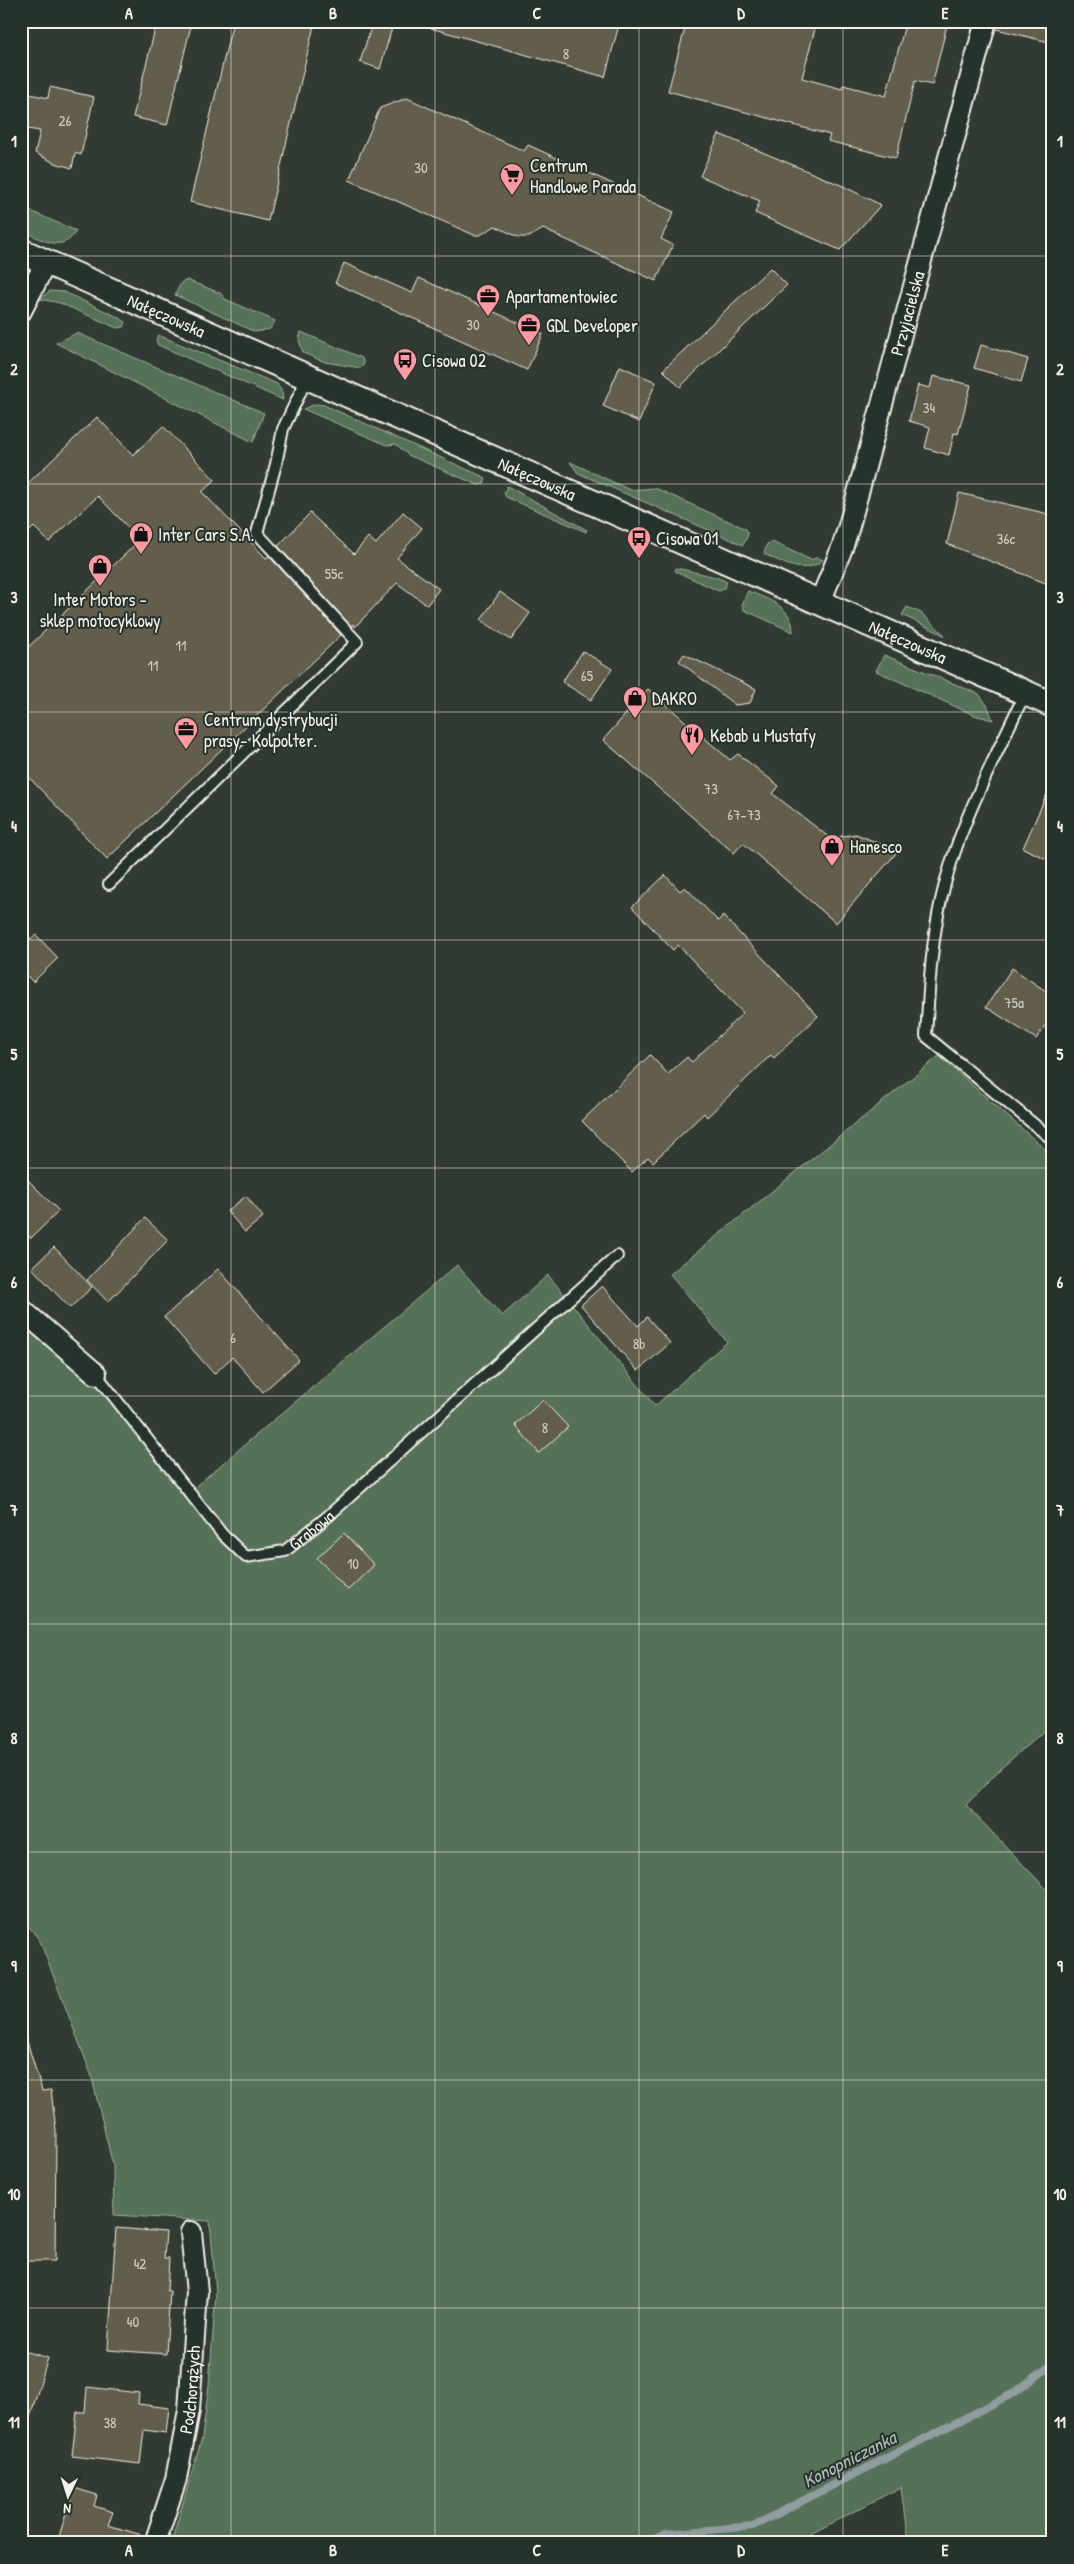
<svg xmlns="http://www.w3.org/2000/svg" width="1074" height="2564" viewBox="0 0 1074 2564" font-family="'Patrick Hand',sans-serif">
	<rect width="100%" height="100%" fill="#323b33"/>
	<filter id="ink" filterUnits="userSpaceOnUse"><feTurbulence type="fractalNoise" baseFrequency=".02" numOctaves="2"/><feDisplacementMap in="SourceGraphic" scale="10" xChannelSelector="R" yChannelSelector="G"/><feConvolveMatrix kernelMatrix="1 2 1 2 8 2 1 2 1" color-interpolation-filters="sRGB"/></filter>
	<g filter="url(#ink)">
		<g fill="#557158" stroke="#a4b1a0">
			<path d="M 21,207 L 76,231 C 63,255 40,238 21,230 Z"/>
			<path d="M 187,280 L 220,293 L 225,299 L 275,321 L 270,329 L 255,332 L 175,295 L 181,283 Z"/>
			<path d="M 50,291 L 64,292 L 118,317 L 126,322 L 124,327 L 117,328 L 60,303 L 40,299 Z"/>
			<path d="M 301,332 L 362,358 L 364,364 L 361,368 L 325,362 L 303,353 L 299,340 Z"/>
			<path d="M 77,333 L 264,413 L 253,442 L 56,343 Z"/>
			<path d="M 158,335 L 277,384 L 282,392 L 283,400 L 158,345 L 156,340 Z"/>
			<path d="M 316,404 L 324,405 L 486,478 L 484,484 L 478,485 L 408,455 L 396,444 L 387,445 L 303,409 Z"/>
			<path d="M 570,462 L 630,490 L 655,488 L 746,529 L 748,535 L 743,545 L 578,473 Z"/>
			<path d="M 507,486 L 587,530 L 586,532 L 506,497 L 504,493 Z"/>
			<path d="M 772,542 L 811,560 L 817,557 L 823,560 C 803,576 784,563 764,554 L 767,544 Z"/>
			<path d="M 676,568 L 716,577 L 727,582 L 724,589 L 719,591 L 675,571 Z"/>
			<path d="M 748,591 C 767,599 793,606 793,632 L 744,610 L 742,605 Z"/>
			<path d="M 907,607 L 921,613 L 946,636 L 902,615 Z"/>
			<path d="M 884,655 L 979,694 L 987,705 L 993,720 L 974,715 L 876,671 Z"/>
			<path d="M 939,1056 L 1053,1156 L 1053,1723 L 1000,1769 L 966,1805 L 1053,1896 L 1053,2543 L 908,2543 L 901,2487 L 793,2543 L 171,2543 L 202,2438 L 209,2385 L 216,2292 L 210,2221 L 114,2215 L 113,2166 L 91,2074 L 40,1941 L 21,1916 L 21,1309 L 76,1356 L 188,1491 L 183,1497 L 457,1265 L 502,1316 L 548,1275 L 655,1406 L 727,1342 L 670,1274 Z"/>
		</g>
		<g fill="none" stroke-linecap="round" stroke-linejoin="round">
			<path stroke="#8f9ca0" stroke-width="8" d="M 646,2543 L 665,2534 L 753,2526 L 1014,2393 L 1053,2364"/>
		</g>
		<g fill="#645d4c" stroke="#f4f1e8">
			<path d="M 157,21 L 192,21 L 167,125 L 133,117 Z"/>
			<path d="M 233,21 L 315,21 L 268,221 L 190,202 Z"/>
			<path d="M 373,21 L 394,21 L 380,69 L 360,62 Z"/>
			<path d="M 428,21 L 620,21 L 605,77 L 427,27 Z"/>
			<path d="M 687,21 L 817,21 L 802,78 L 842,89 L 843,85 L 886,96 L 906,21 L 948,21 L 932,85 L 915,81 L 896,158 L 828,141 L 830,135 L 668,91 Z"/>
			<path d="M 998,21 L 1053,21 L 1053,43 L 996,29 Z"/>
			<path d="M 50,87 L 94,97 L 81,155 L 75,153 L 72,168 L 55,163 L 35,153 L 40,131 L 21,128 L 21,92 L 48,98 Z"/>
			<path d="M 407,98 L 524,151 L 528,145 L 674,212 L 661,239 L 673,245 L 656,281 L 543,229 L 529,237 L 518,237 L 495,226 L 480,235 L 474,235 L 349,180 L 380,108 Z"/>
			<path d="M 719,134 L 843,186 L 881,205 L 840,250 L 755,213 L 760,201 L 700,176 Z"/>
			<path d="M 344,263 L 412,293 L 419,278 L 543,334 L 527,370 L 335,283 Z"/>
			<path d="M 770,268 L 787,285 L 680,387 L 663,370 Z"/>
			<path d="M 981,345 L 1028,359 L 1021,382 L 974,368 Z"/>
			<path d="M 620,366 L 656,382 L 639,422 L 603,406 Z"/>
			<path d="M 933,376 L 971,385 L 958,434 L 954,433 L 949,455 L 925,448 L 930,427 L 909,421 L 918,385 L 930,388 Z"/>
			<path d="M 97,417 L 133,455 L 163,426 L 215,480 L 202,492 L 266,558 L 269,556 L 341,635 L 107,859 L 21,769 L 21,654 L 140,540 L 98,496 L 49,542 L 34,527 L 21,539 L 21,490 Z"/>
			<path d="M 959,493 L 1053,515 L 1053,586 L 947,544 Z"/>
			<path d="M 403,512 L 422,528 L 397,558 L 439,589 L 427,605 L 397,583 L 355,627 L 353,624 L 351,626 L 278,546 L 310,513 L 354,554 L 368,537 L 376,544 Z"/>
			<path d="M 500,592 L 530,613 L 511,640 L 481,620 Z"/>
			<path d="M 583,651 L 612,669 L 591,700 L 562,682 Z"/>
			<path d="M 684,654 L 756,689 L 750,703 L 735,705 L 679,661 Z"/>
			<path d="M 648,689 L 730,760 L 738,754 L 779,786 L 773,794 L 830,838 L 856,834 L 898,851 L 836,923 L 743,843 L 734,853 L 603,740 Z"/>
			<path d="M 1053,780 L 1053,862 L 1023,848 Z"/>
			<path d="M 665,875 L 680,891 L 685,887 L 718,921 L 723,916 L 818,1016 L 774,1058 L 771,1055 L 707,1117 L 704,1113 L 653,1162 L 648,1157 L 632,1172 L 582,1121 L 650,1055 L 668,1074 L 687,1057 L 692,1062 L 743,1013 L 678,945 L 673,950 L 632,907 Z"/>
			<path d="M 21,929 L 31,939 L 36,935 L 58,958 L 33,982 L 21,970 Z"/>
			<path d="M 1012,968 L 1053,996 L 1053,1014 L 1036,1039 L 986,1007 Z"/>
			<path d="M 21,1173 L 59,1211 L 31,1238 L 21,1228 Z"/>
			<path d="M 246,1196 L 263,1217 L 245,1232 L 227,1211 Z"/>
			<path d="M 145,1218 L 168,1240 L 108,1302 L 87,1280 Z"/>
			<path d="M 54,1247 L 92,1287 L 70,1308 L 32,1268 Z"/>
			<path d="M 218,1269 L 299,1360 L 263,1392 L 232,1357 L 214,1374 L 164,1317 Z"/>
			<path d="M 602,1286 L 638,1326 L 647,1317 L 670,1343 L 638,1371 L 581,1305 Z"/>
			<path d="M 543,1400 L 568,1427 L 539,1453 L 515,1425 Z"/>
			<path d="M 344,1533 L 374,1565 L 348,1590 L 317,1558 Z"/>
			<path d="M 26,2038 L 42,2091 L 51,2090 L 56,2130 L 55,2261 L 21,2261 L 21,2039 Z"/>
			<path d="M 116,2228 L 166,2232 L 164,2258 L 169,2258 L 167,2291 L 170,2291 L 166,2354 L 108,2350 Z"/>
			<path d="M 21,2350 L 48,2358 L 26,2430 L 21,2429 Z"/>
			<path d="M 87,2387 L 139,2393 L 138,2404 L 169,2408 L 166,2433 L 144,2430 L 140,2464 L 72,2456 L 77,2412 L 85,2412 Z"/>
			<path d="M 74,2488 L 97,2495 L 94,2506 L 113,2512 L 108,2525 L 145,2536 L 143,2543 L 57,2543 Z"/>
		</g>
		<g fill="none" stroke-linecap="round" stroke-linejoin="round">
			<g stroke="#f4f1e8" stroke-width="14">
				<g id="service">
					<path d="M 1025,693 C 994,761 957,827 941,900 C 931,945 929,990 926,1036 L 1053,1140"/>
					<path d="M 109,884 L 357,642 L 257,533 L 276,464 L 283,429 L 308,376"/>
					<path id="s1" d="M 96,1374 L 222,1534 L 246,1557 L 285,1551 L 327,1517 L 617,1256"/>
				</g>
			</g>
			<g stroke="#f4f1e8" stroke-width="24">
				<g id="minor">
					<path d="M 21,311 L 46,262"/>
					<path id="s2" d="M 820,602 L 842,548 L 849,526 L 986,21"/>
					<path d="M 21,1309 L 96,1374"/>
					<path id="s3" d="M 155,2543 L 176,2479 L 189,2410 L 197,2292 L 191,2232"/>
				</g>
			</g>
			<g stroke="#f4f1e8" stroke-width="28">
				<g id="tertiary">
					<path id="s4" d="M 21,251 L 1053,705"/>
				</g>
			</g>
			<use href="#service" stroke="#26332d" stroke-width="10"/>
			<use href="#minor" stroke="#26332d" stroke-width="20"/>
			<use href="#tertiary" stroke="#26332d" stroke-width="24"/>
		</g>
	</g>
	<path fill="none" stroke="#f4f1e8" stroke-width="1" stroke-opacity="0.55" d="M 231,21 L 231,2543M 435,21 L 435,2543M 639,21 L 639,2543M 843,21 L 843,2543M 21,256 L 1053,256M 21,484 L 1053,484M 21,712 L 1053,712M 21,940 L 1053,940M 21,1168 L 1053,1168M 21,1396 L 1053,1396M 21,1624 L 1053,1624M 21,1852 L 1053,1852M 21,2080 L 1053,2080M 21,2308 L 1053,2308"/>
	<defs>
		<g id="supermarket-pin" transform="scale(1.25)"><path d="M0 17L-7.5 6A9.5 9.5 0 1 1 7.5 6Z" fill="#ff9aa2" stroke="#26332d"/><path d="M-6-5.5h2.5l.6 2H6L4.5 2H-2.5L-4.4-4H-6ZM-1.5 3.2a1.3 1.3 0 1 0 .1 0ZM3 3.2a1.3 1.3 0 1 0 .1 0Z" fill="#111"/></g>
		<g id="office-pin" transform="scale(1.25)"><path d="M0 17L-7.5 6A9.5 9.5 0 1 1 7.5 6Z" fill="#ff9aa2" stroke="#26332d"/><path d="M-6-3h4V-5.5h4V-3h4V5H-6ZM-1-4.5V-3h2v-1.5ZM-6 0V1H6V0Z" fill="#111"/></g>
		<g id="bus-pin" transform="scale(1.25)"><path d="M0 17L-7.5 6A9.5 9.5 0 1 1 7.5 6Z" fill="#ff9aa2" stroke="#26332d"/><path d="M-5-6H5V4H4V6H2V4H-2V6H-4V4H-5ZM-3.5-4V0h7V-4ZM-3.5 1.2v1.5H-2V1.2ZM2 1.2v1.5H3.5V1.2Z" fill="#111"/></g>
		<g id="shop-pin" transform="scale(1.25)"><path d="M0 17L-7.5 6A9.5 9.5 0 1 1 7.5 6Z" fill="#ff9aa2" stroke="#26332d"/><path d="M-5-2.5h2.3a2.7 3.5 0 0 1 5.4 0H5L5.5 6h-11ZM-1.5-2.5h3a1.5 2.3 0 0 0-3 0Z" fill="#111"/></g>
		<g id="restaurant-pin" transform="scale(1.25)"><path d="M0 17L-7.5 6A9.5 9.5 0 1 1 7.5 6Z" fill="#ff9aa2" stroke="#26332d"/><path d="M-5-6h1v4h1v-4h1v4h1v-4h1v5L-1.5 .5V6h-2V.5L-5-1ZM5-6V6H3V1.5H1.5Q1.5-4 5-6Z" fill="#111"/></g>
	</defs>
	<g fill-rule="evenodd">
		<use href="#supermarket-pin" x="512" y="175"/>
		<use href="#office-pin" x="488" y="296"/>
		<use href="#office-pin" x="529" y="325"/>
		<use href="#bus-pin" x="405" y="360"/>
		<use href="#shop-pin" x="141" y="534"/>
		<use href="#bus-pin" x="639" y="538"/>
		<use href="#shop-pin" x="100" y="566"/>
		<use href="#shop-pin" x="635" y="698"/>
		<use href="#office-pin" x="186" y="729"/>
		<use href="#restaurant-pin" x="692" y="735"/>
		<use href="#shop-pin" x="832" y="846"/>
	</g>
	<g text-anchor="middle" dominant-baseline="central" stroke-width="4" stroke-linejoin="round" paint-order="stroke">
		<g font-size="15" fill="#d0ccc1">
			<text x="566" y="53">8</text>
			<text x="65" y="120">26</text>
			<text x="421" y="167">30</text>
			<text x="473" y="324">30</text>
			<text x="929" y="407">34</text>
			<text x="1006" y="538">36c</text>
			<text x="334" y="573">55c</text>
			<text x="181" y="645">11</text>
			<text x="153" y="665">11</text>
			<text x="587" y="675">65</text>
			<text x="711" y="788">73</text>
			<text x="744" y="814">67-73</text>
			<text x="1014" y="1002">75a</text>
			<text x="233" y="1337">6</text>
			<text x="639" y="1343">8b</text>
			<text x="545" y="1427">8</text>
			<text x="353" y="1563">10</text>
			<text x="140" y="2263">42</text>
			<text x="133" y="2321">40</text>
			<text x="110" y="2422">38</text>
		</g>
		<g font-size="18" fill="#f4f1e8" stroke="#26332d" text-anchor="start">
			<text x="530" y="165">Centrum<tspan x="530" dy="21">Handlowe Parada</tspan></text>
			<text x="506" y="296">Apartamentowiec</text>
			<text x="546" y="325">GDL Developer</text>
			<text x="422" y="360">Cisowa 02</text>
			<text x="158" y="534">Inter Cars S.A.</text>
			<text x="656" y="538">Cisowa 01</text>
			<text x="100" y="599" text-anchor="middle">Inter Motors -<tspan x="100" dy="21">sklep motocyklowy</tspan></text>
			<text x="652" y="698">DAKRO</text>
			<text x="204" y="719">Centrum dystrybucji<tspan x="204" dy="21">prasy- Kolpolter.</tspan></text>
			<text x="710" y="735">Kebab u Mustafy</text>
			<text x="850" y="846">Hanesco</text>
		</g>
		<g font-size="18" fill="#f4f1e8" stroke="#26332d">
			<text stroke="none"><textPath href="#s2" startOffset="302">Przyjacielska</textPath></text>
			<text stroke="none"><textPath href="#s4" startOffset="159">Nałęczowska</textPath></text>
			<text stroke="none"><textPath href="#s4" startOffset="564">Nałęczowska</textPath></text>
			<text stroke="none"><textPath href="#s4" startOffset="969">Nałęczowska</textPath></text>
			<text stroke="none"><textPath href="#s1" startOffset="310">Grabowa</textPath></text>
			<text stroke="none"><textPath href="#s3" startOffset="158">Podchorążych</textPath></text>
		</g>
		<g font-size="19" font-style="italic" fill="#b1b9b8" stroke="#26332d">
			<text transform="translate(849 2459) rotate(-27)">Konopniczanka</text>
		</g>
	</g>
	<rect width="1074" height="2564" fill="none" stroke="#26332d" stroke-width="55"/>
	<g transform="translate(68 2496) rotate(184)" stroke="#26332d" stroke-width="4" paint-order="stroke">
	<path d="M0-4L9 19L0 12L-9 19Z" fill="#f4f1e8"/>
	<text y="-8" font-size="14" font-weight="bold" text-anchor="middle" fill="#f4f1e8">N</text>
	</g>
	<rect x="28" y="28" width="1018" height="2508" fill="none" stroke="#f4f1e8" stroke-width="2"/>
	<g font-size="16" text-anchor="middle" font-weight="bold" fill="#f4f1e8">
		<text x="129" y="19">A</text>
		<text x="333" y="19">B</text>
		<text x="537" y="19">C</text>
		<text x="741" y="19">D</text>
		<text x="945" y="19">E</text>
		<text x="14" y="147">1</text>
		<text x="1060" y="147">1</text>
		<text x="14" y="375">2</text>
		<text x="1060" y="375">2</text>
		<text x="14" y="603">3</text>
		<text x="1060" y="603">3</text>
		<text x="14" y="832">4</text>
		<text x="1060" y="832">4</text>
		<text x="14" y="1060">5</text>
		<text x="1060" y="1060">5</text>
		<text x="14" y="1288">6</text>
		<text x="1060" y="1288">6</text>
		<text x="14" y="1516">7</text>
		<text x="1060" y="1516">7</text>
		<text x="14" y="1744">8</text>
		<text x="1060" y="1744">8</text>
		<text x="14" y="1972">9</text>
		<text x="1060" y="1972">9</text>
		<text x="14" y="2200">10</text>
		<text x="1060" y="2200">10</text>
		<text x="14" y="2428">11</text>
		<text x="1060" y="2428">11</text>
		<text x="129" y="2556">A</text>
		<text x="333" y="2556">B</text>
		<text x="537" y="2556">C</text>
		<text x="741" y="2556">D</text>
		<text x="945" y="2556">E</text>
	</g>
</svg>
